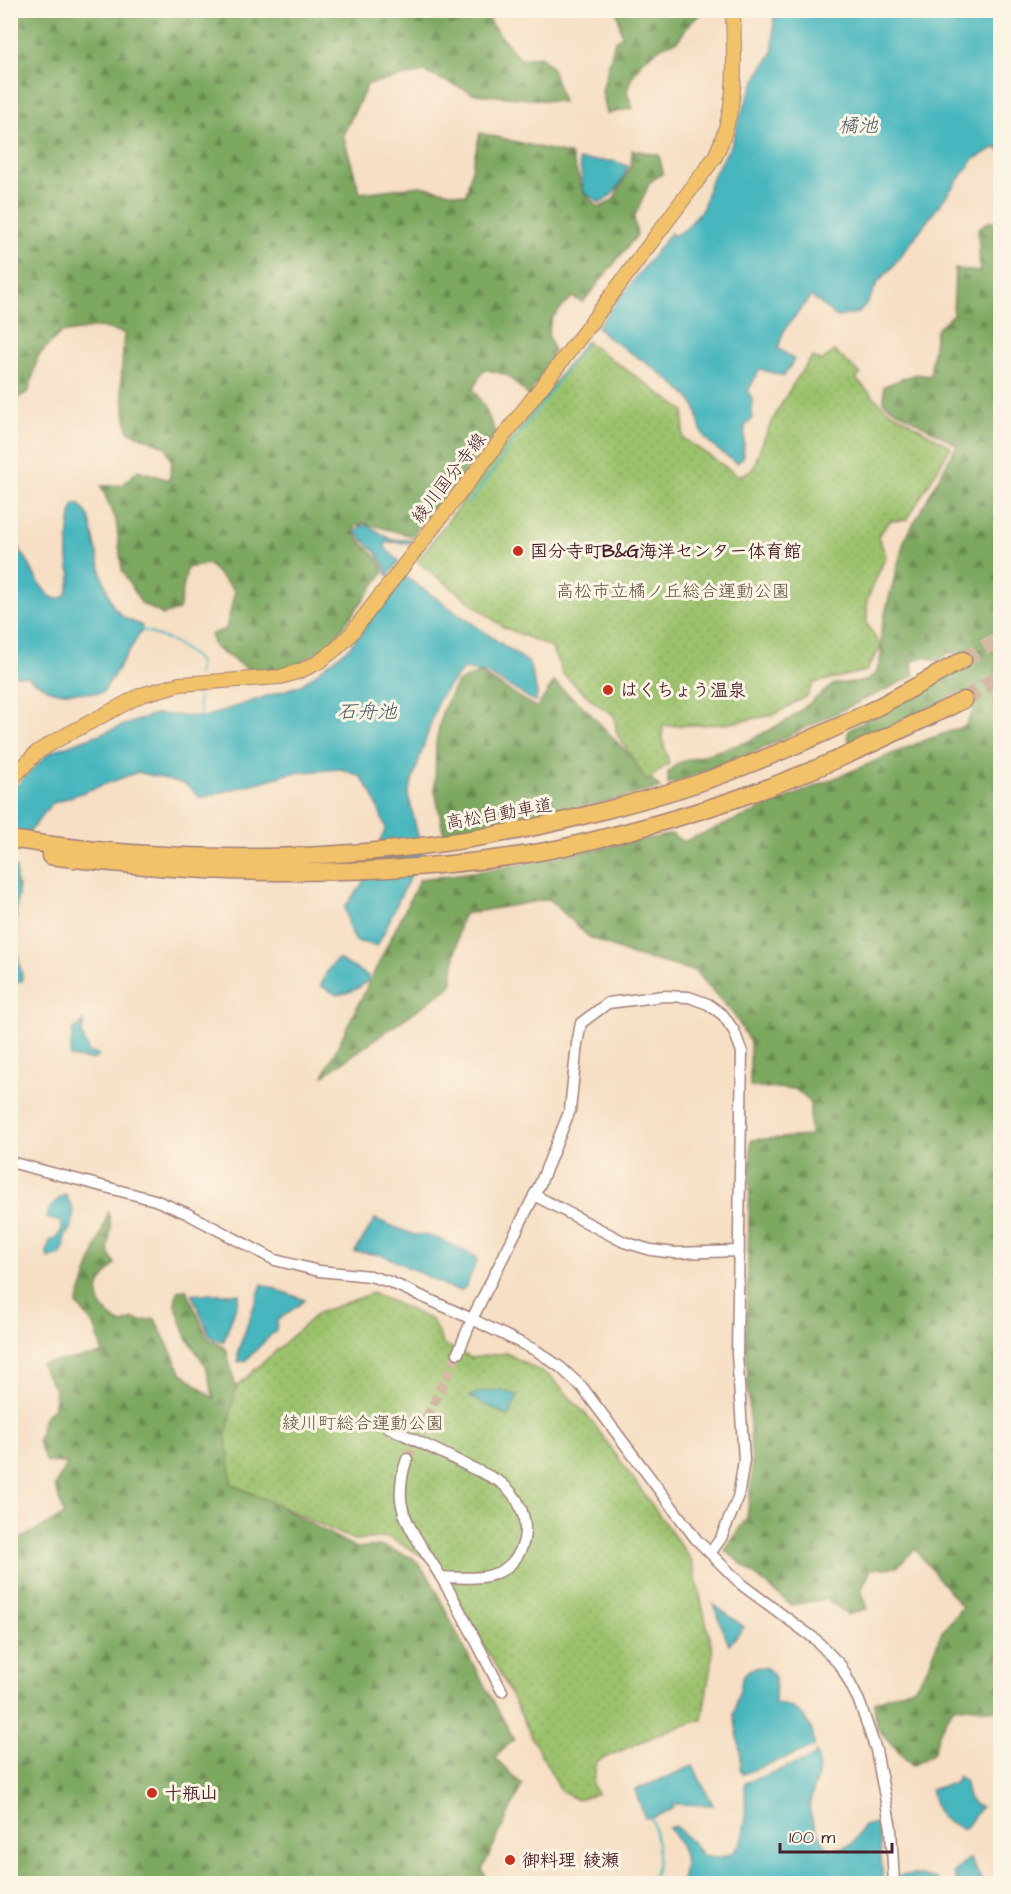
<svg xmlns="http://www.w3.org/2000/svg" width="1011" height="1894" viewBox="0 0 1011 1894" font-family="'Architects Daughter','Klee One',sans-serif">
	<defs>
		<pattern id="forest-firs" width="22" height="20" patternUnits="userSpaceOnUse" patternTransform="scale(1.5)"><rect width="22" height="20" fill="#7da860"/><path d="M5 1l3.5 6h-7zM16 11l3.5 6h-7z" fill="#68884f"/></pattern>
		<pattern id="park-dots" width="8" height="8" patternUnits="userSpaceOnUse" patternTransform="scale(1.5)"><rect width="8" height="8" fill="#9cc26d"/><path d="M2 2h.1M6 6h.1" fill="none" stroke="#88a65f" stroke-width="1.8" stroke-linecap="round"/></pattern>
	</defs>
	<rect width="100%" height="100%" fill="#fcf5e5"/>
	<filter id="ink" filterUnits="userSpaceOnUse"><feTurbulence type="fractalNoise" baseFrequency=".0167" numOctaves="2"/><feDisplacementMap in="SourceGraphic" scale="12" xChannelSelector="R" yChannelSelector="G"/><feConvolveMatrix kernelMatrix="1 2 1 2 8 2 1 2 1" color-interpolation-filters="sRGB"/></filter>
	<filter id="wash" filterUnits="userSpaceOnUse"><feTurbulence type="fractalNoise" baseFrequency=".008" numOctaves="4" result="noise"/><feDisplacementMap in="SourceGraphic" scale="24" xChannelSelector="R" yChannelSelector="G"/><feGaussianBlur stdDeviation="1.35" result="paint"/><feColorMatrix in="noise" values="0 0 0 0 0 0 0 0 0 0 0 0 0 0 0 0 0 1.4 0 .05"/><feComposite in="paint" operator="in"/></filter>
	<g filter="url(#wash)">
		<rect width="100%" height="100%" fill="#f6dfc4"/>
		<g fill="url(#forest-firs)" stroke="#646446" stroke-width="1.5">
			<path d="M 11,11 L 493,11 L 490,23 L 520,59 L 540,56 L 552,68 L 563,102 L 475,94 L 424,72 L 368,84 L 343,135 L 360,193 L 420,186 L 466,195 L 480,133 L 571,155 L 584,193 L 599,208 L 613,200 L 631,166 L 632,150 L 659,155 L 663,173 L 650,182 L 634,218 L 637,235 L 583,302 L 572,297 L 552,318 L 548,333 L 554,352 L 529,396 L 507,375 L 484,369 L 473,389 L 485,408 L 496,434 L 412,536 L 364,523 L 356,526 L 354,534 L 379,560 L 384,572 L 329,646 L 289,669 L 255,674 L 215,648 L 210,635 L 226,629 L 235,591 L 208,564 L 187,568 L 179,610 L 163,615 L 141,603 L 122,570 L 116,520 L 101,486 L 123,485 L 138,470 L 169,480 L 172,463 L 166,447 L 128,431 L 121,385 L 124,333 L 100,327 L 60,333 L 38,356 L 29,391 L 11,403 Z"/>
			<path d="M 617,11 L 705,11 L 692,21 L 677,41 L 663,46 L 642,61 L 631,79 L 627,92 L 633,108 L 607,114 L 602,91 L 615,41 L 622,36 Z"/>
			<path d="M 990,221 L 1000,222 L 1000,1711 L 955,1706 L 941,1728 L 933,1754 L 912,1766 L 876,1727 L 874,1702 L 915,1687 L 930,1663 L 941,1633 L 962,1607 L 915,1549 L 897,1567 L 871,1569 L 861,1591 L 868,1608 L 848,1615 L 826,1599 L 791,1605 L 725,1550 L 747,1517 L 752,1476 L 746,1341 L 751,1140 L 810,1136 L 810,1102 L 795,1089 L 750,1087 L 750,1043 L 735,1016 L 695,971 L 632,955 L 589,937 L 549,899 L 464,914 L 460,922 L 451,986 L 323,1076 L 420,879 L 496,869 L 672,834 L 683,842 L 923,741 L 965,726 L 974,710 L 962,691 L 863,741 L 852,744 L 847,737 L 849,730 L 964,665 L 956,653 L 948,653 L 938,662 L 925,656 L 912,662 L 914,676 L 757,751 L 668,785 L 668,772 L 678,763 L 747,742 L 788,720 L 834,684 L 866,681 L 877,672 L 881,656 L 881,629 L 904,541 L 957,445 L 884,403 L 884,386 L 915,374 L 930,376 L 936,330 L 953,314 L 955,269 L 980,272 L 978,228 Z"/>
			<path d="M 480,673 L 537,708 L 554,682 L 586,709 L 660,788 L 493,830 L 444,836 L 435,790 L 436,742 L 442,712 L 457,682 Z"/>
			<path d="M 108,1213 L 111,1226 L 108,1250 L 115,1264 C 111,1270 103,1277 100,1284 C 93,1303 107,1315 121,1324 L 133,1319 L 140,1321 L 155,1319 L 181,1372 L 214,1399 L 206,1366 L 187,1338 L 175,1304 L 177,1291 L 186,1289 L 208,1338 L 226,1349 L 237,1392 L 236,1483 L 356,1548 L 382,1546 L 413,1558 L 430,1578 L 463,1646 L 514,1739 L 495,1758 L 522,1785 L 482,1870 L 490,1883 L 11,1883 L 10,1542 L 13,1543 L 64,1515 L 55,1486 L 67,1463 L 46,1462 L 38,1441 L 44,1417 L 53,1409 L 56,1390 L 40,1364 L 103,1354 L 95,1327 L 77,1304 Z"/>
		</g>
		<g fill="url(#park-dots)" stroke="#73704c" stroke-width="1.5">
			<path d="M 586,341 L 684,411 L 683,438 L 739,476 L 753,469 C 766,427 786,392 812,357 L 822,361 L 834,351 L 861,374 L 856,379 L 884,407 L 951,447 L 907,520 L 890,521 L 878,536 L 886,556 L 867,600 L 867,624 L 881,647 L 866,671 L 814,683 L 807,696 L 773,715 L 725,724 L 663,726 L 662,738 L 669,763 L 647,781 L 617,734 L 614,715 L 594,702 L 563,674 L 551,647 L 503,627 L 417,561 Z"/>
			<path d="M 373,1293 L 432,1320 L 443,1344 L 471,1358 L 506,1353 L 551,1377 L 591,1420 L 692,1561 L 713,1652 L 702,1720 L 666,1731 L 597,1761 L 593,1784 L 597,1794 L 577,1800 L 562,1792 L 533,1740 L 504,1681 L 437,1563 L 388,1537 L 354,1540 L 232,1484 L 226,1435 L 237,1386 L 318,1313 Z"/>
		</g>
		<g fill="#46b6be" stroke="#486a74" stroke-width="1.5">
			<path d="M 774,11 L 1000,11 L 1000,151 L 996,147 L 974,159 L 893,266 L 878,282 L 868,302 L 858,313 L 837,317 L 811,296 L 784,330 L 778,348 L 794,360 L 784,376 L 760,369 L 748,391 L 752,399 L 752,419 L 745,426 L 743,458 L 737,463 C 725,455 709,446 702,432 C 696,420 701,411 689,398 C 667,374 633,355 606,336 L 597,327 L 671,233 L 674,236 L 686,229 L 703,208 L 711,180 L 732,143 L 739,119 L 755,80 L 773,52 Z"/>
			<path d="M 579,160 L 614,161 L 628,166 C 621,184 617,193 600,203 L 584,192 Z"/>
			<path d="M 74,504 L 79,504 L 89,516 L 102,576 L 113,606 L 123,617 L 142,626 L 141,632 L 103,692 L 100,693 L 57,692 L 47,689 L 26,676 L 11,675 L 11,523 L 17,523 C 17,532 16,543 20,551 C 21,554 24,556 26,558 C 31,568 49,610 64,596 C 69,592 70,581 71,574 C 65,563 69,517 74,504 Z"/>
			<path d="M 368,525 L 391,540 L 412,540 L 412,543 L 390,542 L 385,544 L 385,548 L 399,561 L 388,576 L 382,561 L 377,553 L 356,533 L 360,526 Z"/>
			<path d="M 403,575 L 529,663 L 537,693 L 536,702 L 488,674 L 463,669 L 439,698 L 408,794 L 423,857 C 403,884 393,916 377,946 L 356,941 L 350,931 L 345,907 L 362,884 L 386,828 L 372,793 L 360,776 L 341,769 L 292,773 L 201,798 L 185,784 L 138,772 L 51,804 L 11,856 L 11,791 L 50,752 L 155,714 L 204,717 L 301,685 L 350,647 Z"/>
			<path d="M 10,867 L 16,868 L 16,886 L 19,886 C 15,911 15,938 19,962 C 20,969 23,974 22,981 L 11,983 Z"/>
			<path d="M 338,959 L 368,976 L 368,981 C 359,989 349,993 337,995 L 321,986 C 325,975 329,966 338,959 Z"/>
			<path d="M 84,1020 L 82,1034 L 89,1053 L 96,1053 L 99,1057 L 91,1060 L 70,1057 L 73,1029 L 79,1027 Z"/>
			<path d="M 65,1195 C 78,1212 75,1222 64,1239 L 65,1245 L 60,1255 L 48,1259 L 47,1252 L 50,1240 L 56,1238 L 62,1230 L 61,1222 L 47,1218 C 48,1207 55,1201 65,1195 Z"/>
			<path d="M 375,1219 L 414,1235 C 430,1231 460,1250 476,1257 L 477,1261 L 465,1288 L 460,1291 L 453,1289 L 383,1255 L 355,1252 Z"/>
			<path d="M 262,1284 L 305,1300 L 277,1321 L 276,1330 L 245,1361 L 238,1362 L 238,1351 Z"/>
			<path d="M 192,1294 L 240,1294 L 224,1341 L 216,1340 L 210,1336 Z"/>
			<path d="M 501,1390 L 518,1396 L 508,1416 L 470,1397 L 480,1392 Z"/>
			<path d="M 713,1604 L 744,1627 L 729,1645 Z"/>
			<path d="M 759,1667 L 767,1668 L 775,1677 L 775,1704 C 779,1705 786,1705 790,1707 C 806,1714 815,1731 814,1747 L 743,1774 L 740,1769 L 741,1757 L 734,1714 L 743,1676 L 749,1670 Z"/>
			<path d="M 816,1752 C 826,1777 806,1795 810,1813 C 813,1825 822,1837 827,1848 L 835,1849 L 852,1844 L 864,1826 L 876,1823 L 880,1842 L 883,1883 L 681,1883 C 689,1859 684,1848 669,1828 L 675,1826 L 691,1841 L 702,1855 C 711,1857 722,1859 730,1854 C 750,1843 745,1802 745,1783 L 814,1757 Z"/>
			<path d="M 693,1766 L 713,1805 L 674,1804 L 673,1809 L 654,1817 L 645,1818 L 635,1790 Z"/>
			<path d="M 958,1776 L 965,1781 C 966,1793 967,1804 981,1807 L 965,1829 C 937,1819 939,1817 930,1789 L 955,1783 Z"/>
			<path d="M 968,1859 L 970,1859 C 973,1868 981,1875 982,1883 L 957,1883 L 954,1873 Z"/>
			<path d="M 901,1875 L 917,1875 L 937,1879 L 938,1883 L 899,1883 L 899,1877 Z"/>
		</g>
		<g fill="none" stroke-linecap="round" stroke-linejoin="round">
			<g stroke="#46b6be" stroke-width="2">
				<path d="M 468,505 L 586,343"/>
				<path d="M 140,629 L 174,642 L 197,659 L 199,662 L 198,675"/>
				<path d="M 197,689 L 201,719"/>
				<path d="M 646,1884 C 666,1868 656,1838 651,1817"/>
			</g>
		</g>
	</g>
	<g filter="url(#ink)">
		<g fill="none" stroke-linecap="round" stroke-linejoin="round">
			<path stroke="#d4b9a5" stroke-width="10" stroke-dasharray="10 5" stroke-linecap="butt" d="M 407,1459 L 458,1353"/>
			<g stroke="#d4b9a5" stroke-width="16" stroke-dasharray="16 8" stroke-linecap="butt">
				<path d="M 963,660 L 1000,638"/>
				<path d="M 964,700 L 1000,676"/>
			</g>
			<g stroke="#a07f78" stroke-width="13">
				<g id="minor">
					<path d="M 10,1162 L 155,1200 L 186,1213 L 275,1260 L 319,1271 L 370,1276 L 390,1282 L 472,1319 L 537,1351 L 560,1367 L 582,1387 L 696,1539 L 742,1585 L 815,1639 L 841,1666 L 859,1701 L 876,1750 L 891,1828 L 894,1884"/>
					<path d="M 534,1195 L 624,1242 L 651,1250 L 675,1253 L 738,1251"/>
					<path d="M 458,1353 L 472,1319 L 540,1184 L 570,1110 L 577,1044 L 581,1023 L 608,1003 L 664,996 L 689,997 L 708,1004 L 723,1015 L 734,1031 L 742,1052 L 737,1354 L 744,1460 L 738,1498 L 721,1538 L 711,1552"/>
					<path d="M 388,1427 C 415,1440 443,1453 470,1467 C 482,1473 497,1478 506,1487 C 524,1503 531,1531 519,1553 C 502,1583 469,1578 441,1577"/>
					<path d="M 407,1459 C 402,1472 400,1485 401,1500 C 404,1526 428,1555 441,1577 C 463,1614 482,1653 502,1691"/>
				</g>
			</g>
			<g stroke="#a07f78" stroke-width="16">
				<path id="major" d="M 10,781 L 36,753 L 55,741 L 141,695 L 180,684 L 280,677 L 300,671 L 319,662 L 337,648 L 350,635 L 584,332 L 715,157 C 739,106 734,65 733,10"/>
			</g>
			<g stroke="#a07f78" stroke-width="19">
				<g id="highway">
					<path d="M 10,839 C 207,870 410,862 602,811 C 648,799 695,786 740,768 C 778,753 817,737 854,719 C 891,701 927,680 963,660"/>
					<path d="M 50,856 C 175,872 303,877 428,866 C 474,862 520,857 565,847 C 626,833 688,816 747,795 C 822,769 893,734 964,700"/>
				</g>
			</g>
			<use href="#minor" stroke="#fff" stroke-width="10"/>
			<use href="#major" stroke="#f2c26a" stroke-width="14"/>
			<use href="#highway" stroke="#f2c26a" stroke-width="16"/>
		</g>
	</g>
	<g fill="#c8321e" stroke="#fcf5e5" stroke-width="2">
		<circle cx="518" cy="551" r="6"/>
		<circle cx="608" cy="690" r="6"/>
		<circle cx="152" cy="1793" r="6"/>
		<circle cx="510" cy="1860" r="6"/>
	</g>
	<g text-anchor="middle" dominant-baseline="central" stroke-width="6" stroke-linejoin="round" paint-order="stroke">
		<g font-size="18" fill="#4a1f2b" stroke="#fcf5e5">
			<text transform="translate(449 478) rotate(-52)">綾川国分寺線</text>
			<text transform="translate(499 814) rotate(-10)">高松自動車道</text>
		</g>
		<g font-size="18" font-weight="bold" fill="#4a1f2b" stroke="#fcf5e5" text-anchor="start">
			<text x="530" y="551">国分寺町B&amp;G海洋センター体育館</text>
			<text x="620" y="690">はくちょう温泉</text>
			<text x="164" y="1793">十瓶山</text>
			<text x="522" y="1860">御料理 綾瀬</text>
		</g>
		<g font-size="18" fill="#63503f" stroke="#fcf5e5">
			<text x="673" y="591">高松市立橘ノ丘総合運動公園</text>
			<text x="363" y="1423">綾川町総合運動公園</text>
		</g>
		<g font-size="20" font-style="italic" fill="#485b66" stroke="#fcf5e5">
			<text x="858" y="126">橘池</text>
			<text x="367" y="712">石舟池</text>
		</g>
	</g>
	<rect width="1011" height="1894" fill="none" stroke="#fcf5e5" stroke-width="36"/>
	<path d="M780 1843v9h112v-9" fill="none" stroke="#4a1f2b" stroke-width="3"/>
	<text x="789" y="1843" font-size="18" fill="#4a1f2b" stroke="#fcf5e5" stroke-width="4.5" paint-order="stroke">100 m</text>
</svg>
